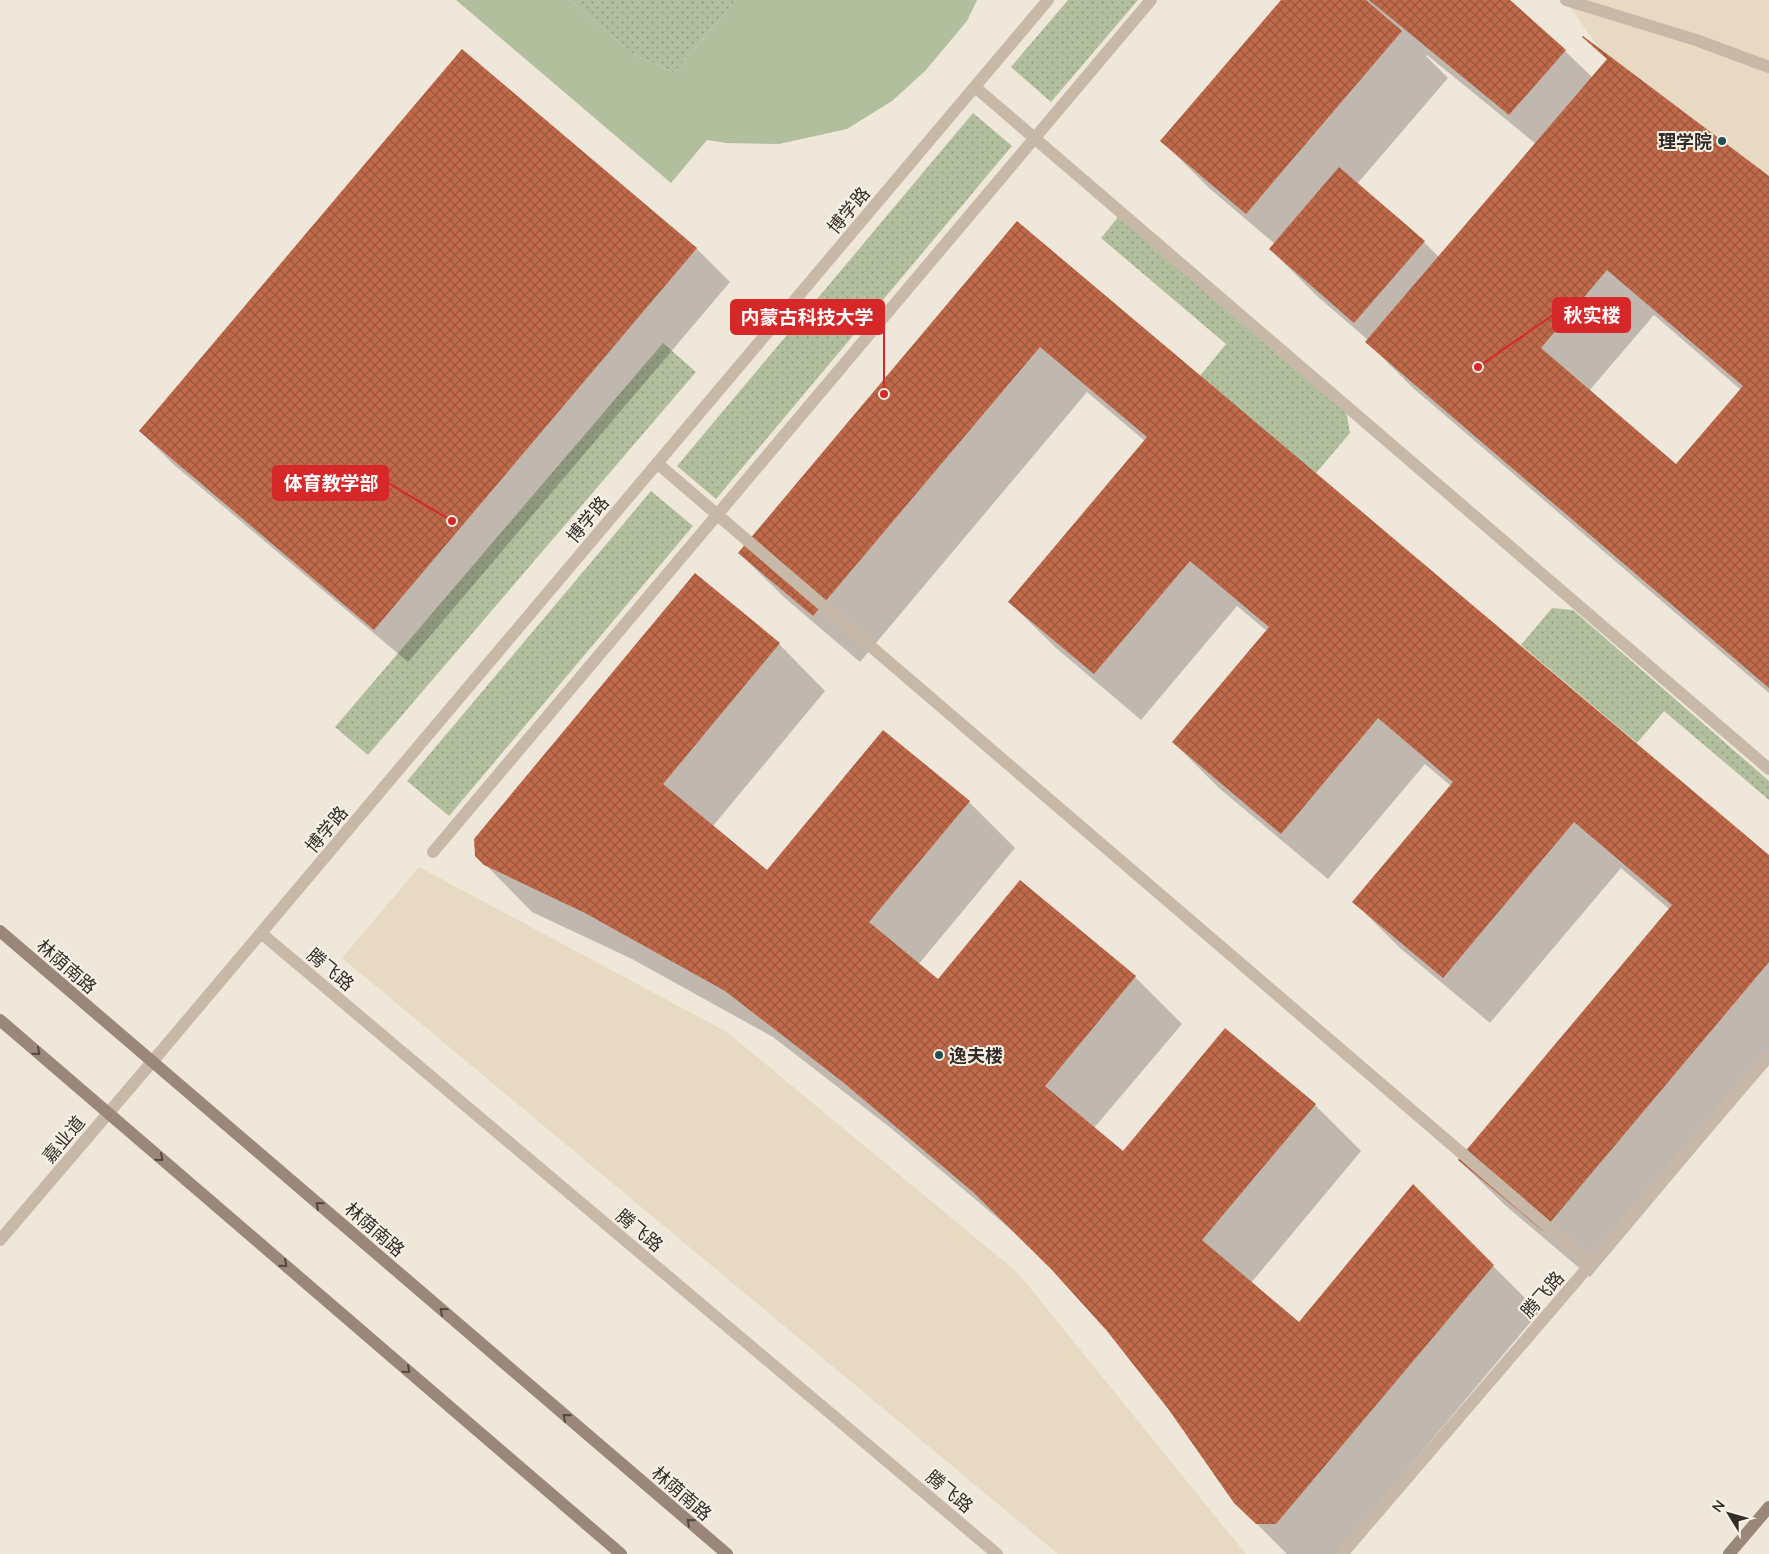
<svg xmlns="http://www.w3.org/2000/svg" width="1769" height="1554" viewBox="0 0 1769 1554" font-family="Lato,'Noto Sans SC',sans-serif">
	<defs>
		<pattern id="grass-dots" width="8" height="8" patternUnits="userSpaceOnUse" patternTransform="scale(1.25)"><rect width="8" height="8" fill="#b2bf9c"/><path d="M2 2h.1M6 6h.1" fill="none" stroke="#929b7f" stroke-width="1.8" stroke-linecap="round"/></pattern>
		<pattern id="building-cross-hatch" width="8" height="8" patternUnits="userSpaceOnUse" patternTransform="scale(1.25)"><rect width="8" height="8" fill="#c06a4a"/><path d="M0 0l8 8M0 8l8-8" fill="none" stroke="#9d573e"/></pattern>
	</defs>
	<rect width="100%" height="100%" fill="#f0e7db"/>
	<g fill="url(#grass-dots)">
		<path d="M 570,0 L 736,0 L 674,73 L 633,54 Z"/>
		<path d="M 1068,0 L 1138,0 L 1051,102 L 1011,67 Z"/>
		<path d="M 973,113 L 1012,146 L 716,499 L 677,466 Z"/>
		<path d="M 1119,216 L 1345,405 L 1350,433 L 1316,473 L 1200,376 L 1226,344 L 1101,238 Z"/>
		<path d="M 663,343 L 696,372 L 368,755 L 335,727 Z"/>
		<path d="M 651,491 L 693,526 L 449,816 L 407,781 Z"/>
		<path d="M 1552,608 L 1573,610 L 1769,781 L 1769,800 L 1664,711 L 1637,743 L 1521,645 Z"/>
	</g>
	<path fill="#b2bf9c" d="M 456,0 L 570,0 L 633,54 L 674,73 L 736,0 L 977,0 L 967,21 L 925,71 L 892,101 L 847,129 L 779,144 L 726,143 L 707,140 L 671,183 Z"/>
	<g fill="#e8d9c3">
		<path d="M 1565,0 L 1769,0 L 1769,177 L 1607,59 Z"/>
		<path d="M 419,867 L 727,1032 L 1018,1273 L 1246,1554 L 1058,1554 L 342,958 Z"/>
	</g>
	<g fill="#0003" fill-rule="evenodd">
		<path d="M 1283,0 L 1508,0 L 1565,51 L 1593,78 L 1608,60 L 1592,44 L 1769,178 L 1769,693 L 1413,388 L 1367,342 L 1368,340 L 1317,296 L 1270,249 L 1275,244 L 1208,187 L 1162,141 ZM 1427,55 L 1536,144 L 1439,257 L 1424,242 L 1357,184 L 1448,78 L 1426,56 ZM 1654,315 L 1741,390 L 1676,465 L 1589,391 Z"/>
		<path d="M 462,51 L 697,249 L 730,282 L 408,662 L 173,464 L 140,431 Z"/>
		<path d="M 1017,223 L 1769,856 L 1769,1064 L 1590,1277 L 1506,1206 L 1459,1160 L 1670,910 L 1621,868 L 1490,1023 L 1400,948 L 1354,902 L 1451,786 L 1425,764 L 1328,879 L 1220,789 L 1173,742 L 1267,631 L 1237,606 L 1141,720 L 1056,648 L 1009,602 L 1145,441 L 1087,392 L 860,662 L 786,599 L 739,553 Z"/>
		<path d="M 695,575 L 779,644 L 825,691 L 713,826 L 767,872 L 969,802 L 1015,848 L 918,965 L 938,981 L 1020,882 L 1135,977 L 1182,1024 L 1094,1128 L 1123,1152 L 1315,1105 L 1361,1151 L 1251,1283 L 1300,1323 L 1413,1186 L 1539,1312 L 1336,1554 L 1287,1554 L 1235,1502 L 1170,1409 L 1108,1330 L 1059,1275 L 1021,1238 L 892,1129 L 773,1037 L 632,959 L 532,912 L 476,855 Z"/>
	</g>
	<g fill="url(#building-cross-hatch)" fill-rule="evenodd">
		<path d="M 1281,0 L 1366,0 L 1402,31 L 1246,214 L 1160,141 Z"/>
		<path d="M 1369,0 L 1510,0 L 1566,50 L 1509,115 Z"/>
		<path d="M 1583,36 L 1769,176 L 1769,688 L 1365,342 L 1607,59 L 1582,37 ZM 1607,270 L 1743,386 L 1676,464 L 1541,348 Z"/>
		<path d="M 462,49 L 697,248 L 374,630 L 139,431 Z"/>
		<path d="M 1339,167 L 1425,241 L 1354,323 L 1269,249 Z"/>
		<path d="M 1017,221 L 1769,855 L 1769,962 L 1543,1231 L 1458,1160 L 1672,905 L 1574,822 L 1443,978 L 1352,902 L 1453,782 L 1378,718 L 1281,834 L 1172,742 L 1269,627 L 1190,561 L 1094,674 L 1008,602 L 1147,437 L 1040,347 L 813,616 L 738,553 Z"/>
		<path d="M 695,573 L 780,643 L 663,784 L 767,870 L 883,730 L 970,801 L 869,922 L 938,979 L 1020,880 L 1136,976 L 1045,1086 L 1123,1151 L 1225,1028 L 1316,1104 L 1202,1240 L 1299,1322 L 1413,1184 L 1494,1265 L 1276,1524 L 1256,1524 L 1234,1503 L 1169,1410 L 1107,1331 L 1051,1269 L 973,1192 L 844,1083 L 725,991 L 585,913 L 484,865 L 475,856 L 474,839 Z"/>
	</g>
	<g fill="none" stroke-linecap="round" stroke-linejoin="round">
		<g stroke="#c8b8a8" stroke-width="12">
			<path d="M 1566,0 L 1696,40 L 1769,67"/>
			<path d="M 975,87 L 1769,769"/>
			<path d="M 657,463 L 1591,1264"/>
			<path d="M 433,852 L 1151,0"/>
		</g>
		<g stroke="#c8b8a8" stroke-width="12">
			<path d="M 261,933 L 997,1554"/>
			<path d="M 0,1240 L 152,1062 L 1048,0"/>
			<path d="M 1342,1554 L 1769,1056"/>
		</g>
		<g stroke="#9b8779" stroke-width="12">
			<path d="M 0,931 L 727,1554"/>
			<path d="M 0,1020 L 621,1554"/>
			<path d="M 1729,1554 L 1769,1507"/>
		</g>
	</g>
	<defs><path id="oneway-chevron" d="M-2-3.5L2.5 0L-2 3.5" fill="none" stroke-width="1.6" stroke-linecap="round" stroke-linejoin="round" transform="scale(1.25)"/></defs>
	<g stroke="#544740">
		<use href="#oneway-chevron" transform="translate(37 1052) rotate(41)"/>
		<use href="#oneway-chevron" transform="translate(160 1158) rotate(41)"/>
		<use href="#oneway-chevron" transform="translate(319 1205) rotate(-139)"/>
		<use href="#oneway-chevron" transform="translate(284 1264) rotate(41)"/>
		<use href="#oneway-chevron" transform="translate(443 1311) rotate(-139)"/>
		<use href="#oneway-chevron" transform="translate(407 1370) rotate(41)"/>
		<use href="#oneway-chevron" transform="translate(566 1417) rotate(-139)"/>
		<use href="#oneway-chevron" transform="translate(690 1522) rotate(-139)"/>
	</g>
	<g fill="#1f4f54" stroke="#f8f1e7" stroke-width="2">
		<circle cx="1722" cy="141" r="5"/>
		<circle cx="939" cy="1055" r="5"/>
	</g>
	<g text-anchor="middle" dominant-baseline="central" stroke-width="4" stroke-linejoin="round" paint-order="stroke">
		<g font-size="18" font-weight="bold" fill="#352c28" stroke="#f8f1e7" text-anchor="end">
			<text x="1712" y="141">理学院</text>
			<text x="949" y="1055" text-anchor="start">逸夫楼</text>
		</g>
		<g font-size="18" fill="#352c28" stroke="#f8f1e7">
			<text transform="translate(848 210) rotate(-50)">博学路</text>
			<text transform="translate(587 519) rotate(-50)">博学路</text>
			<text transform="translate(326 829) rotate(-50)">博学路</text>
			<text transform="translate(67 966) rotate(41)">林荫南路</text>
			<text transform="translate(331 969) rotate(40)">腾飞路</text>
			<text transform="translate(63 1139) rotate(-50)">嘉业道</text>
			<text transform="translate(375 1229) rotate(41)">林荫南路</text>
			<text transform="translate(640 1230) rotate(40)">腾飞路</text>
			<text transform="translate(1542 1294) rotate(-49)">腾飞路</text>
			<text transform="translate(950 1491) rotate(40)">腾飞路</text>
			<text transform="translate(682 1493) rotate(41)">林荫南路</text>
		</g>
	</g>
	<path fill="none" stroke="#d62828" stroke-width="2" d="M1478 367L1553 315M884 394L884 317M452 521L388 483"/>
	<g fill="#d62828" stroke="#f8f1e7" stroke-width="2">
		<circle cx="1478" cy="367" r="5"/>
		<circle cx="884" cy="394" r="5"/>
		<circle cx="452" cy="521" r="5"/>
	</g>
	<g fill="#d62828" stroke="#d62828" stroke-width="2">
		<rect x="1553" y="298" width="77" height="34" rx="5"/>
		<rect x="731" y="300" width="153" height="34" rx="5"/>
		<rect x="273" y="466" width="115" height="34" rx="5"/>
	</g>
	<g font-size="19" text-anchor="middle" font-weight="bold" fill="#fff">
		<text x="1592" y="322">秋实楼</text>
		<text x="807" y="324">内蒙古科技大学</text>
		<text x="331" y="490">体育教学部</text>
	</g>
	<g transform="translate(1729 1514) rotate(307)" stroke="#f8f1e7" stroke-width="4" paint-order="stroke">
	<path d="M0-4L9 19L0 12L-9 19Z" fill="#352c28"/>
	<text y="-8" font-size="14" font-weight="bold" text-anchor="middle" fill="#352c28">N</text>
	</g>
</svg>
